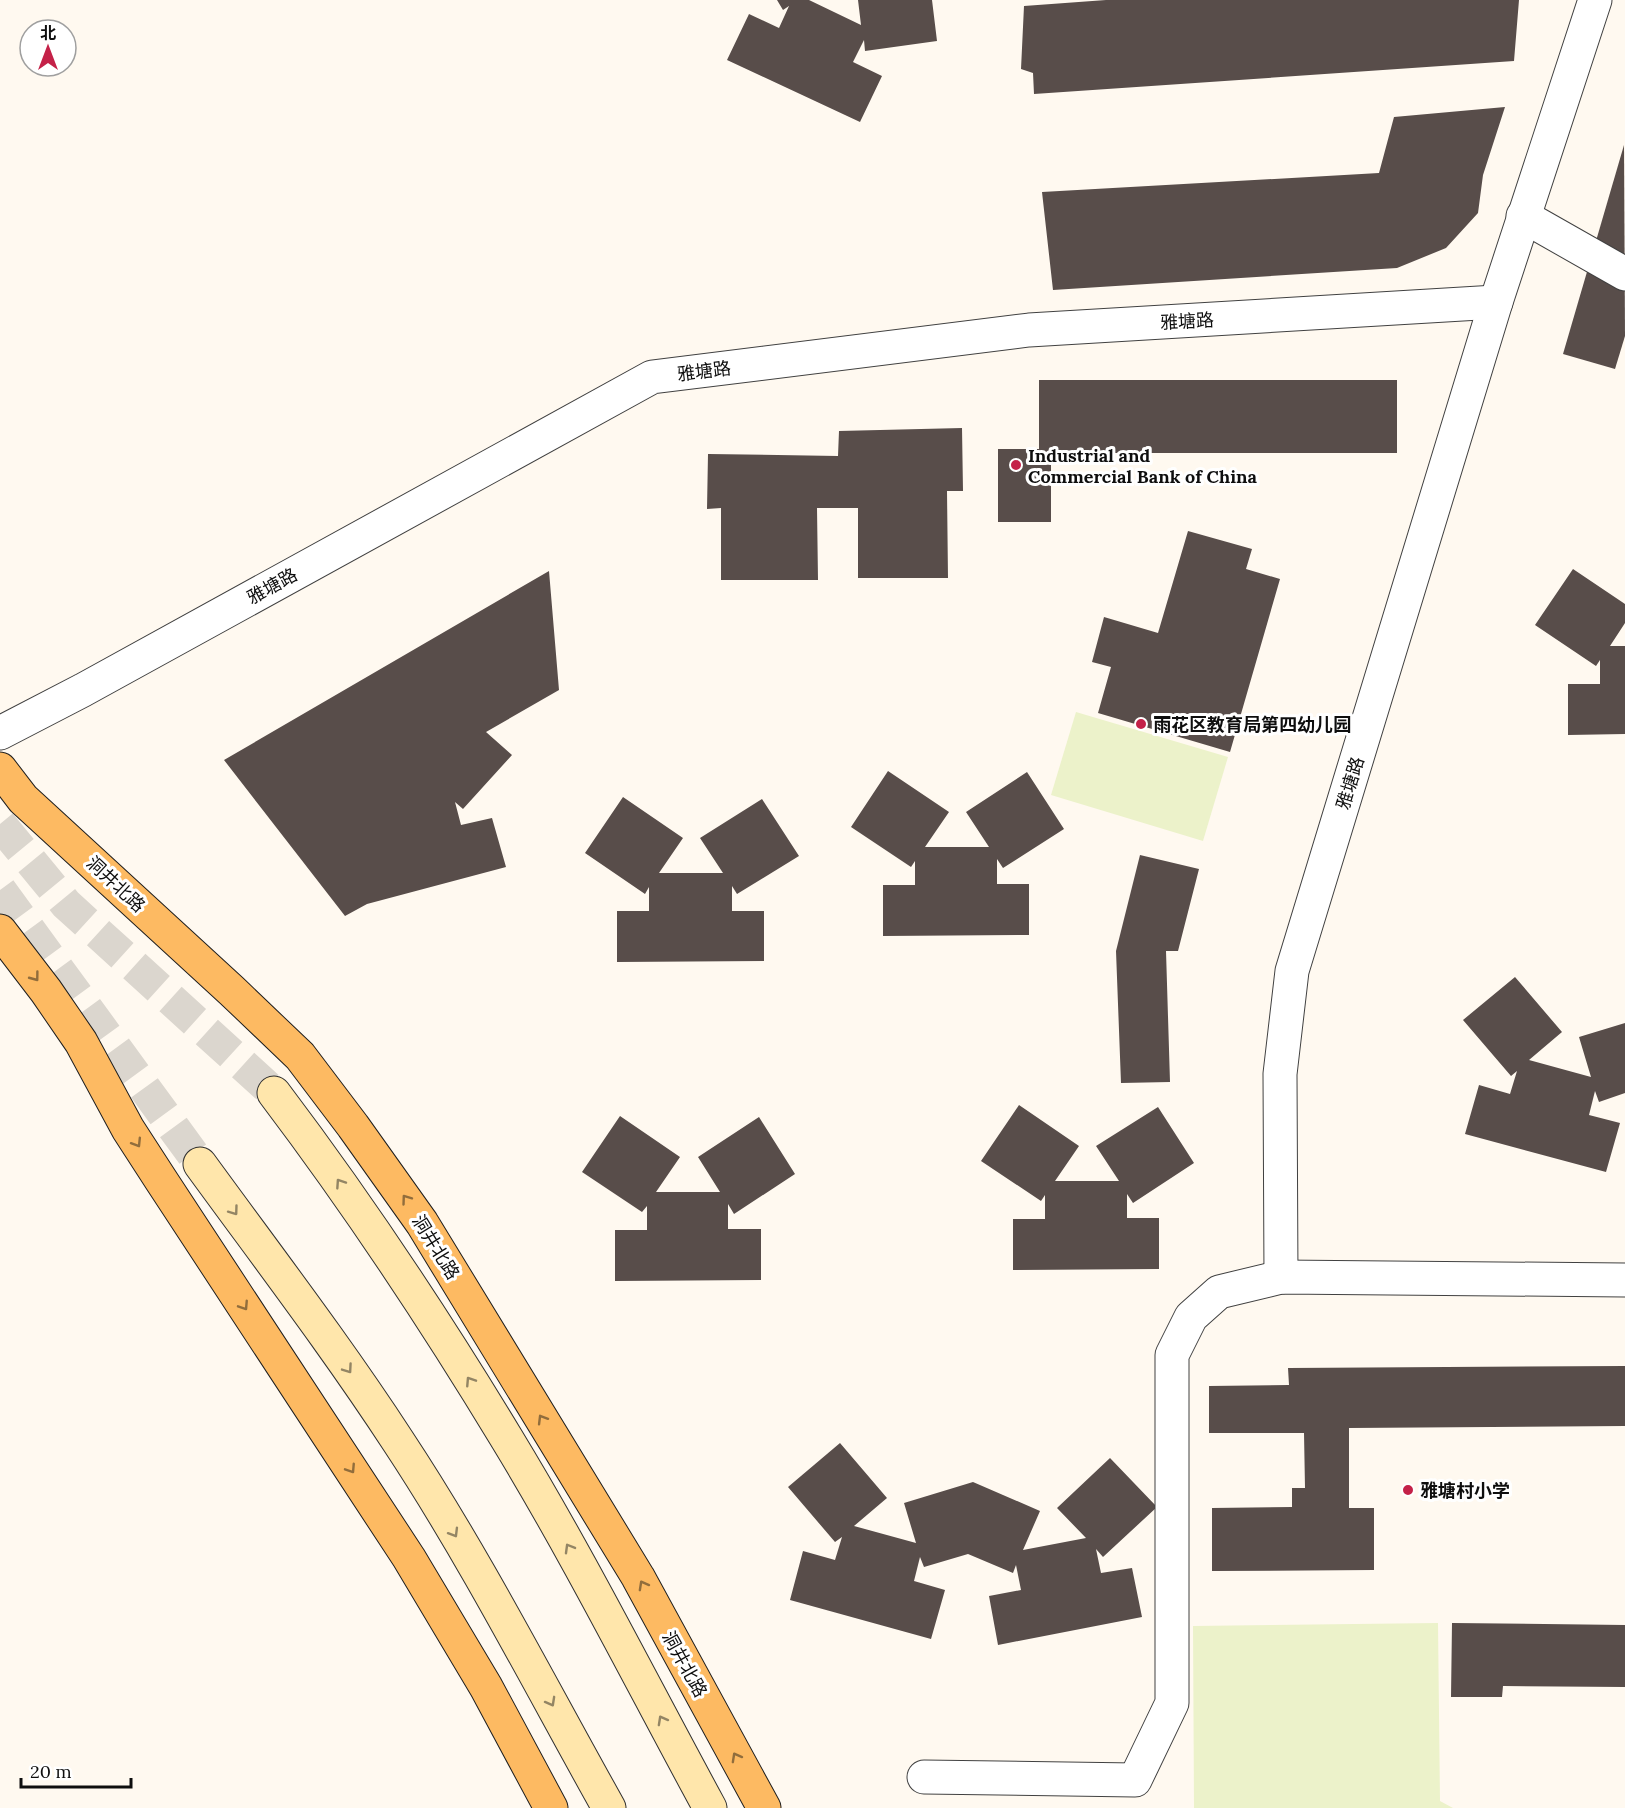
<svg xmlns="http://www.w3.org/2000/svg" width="1625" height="1808" viewBox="0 0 1625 1808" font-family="Lora,'Noto Sans SC',serif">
	<rect width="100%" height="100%" fill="#fff9f0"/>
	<g fill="#ecf2ca">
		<path d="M 1076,712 L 1228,757 L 1203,841 L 1051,795 Z"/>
		<path d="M 1438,1623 L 1440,1801 L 1453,1808 L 1194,1808 L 1193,1626 Z"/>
	</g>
	<g fill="#584d4a">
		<path d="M 777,0 L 809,0 L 861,25 L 858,0 L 932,0 L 937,41 L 865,51 L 864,40 L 853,62 L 882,76 L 860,122 L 727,60 L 749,14 L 779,28 L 789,6 L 783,10 Z"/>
		<path d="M 1106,0 L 1519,0 L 1514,61 L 1034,94 L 1033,73 L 1021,69 L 1024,6 Z"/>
		<path d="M 1505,107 L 1483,175 L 1478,213 L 1446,248 L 1397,268 L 1053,290 L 1042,192 L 1379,173 L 1394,117 Z"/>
		<path d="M 1624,145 L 1625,336 L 1615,369 L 1563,354 Z"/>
		<path d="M 1039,380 L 1397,380 L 1397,453 L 1051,453 L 1051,522 L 998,522 L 998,449 L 1039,449 Z"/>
		<path d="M 962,428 L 963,491 L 947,491 L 948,578 L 858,578 L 858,508 L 817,508 L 818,580 L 721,580 L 721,508 L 707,509 L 708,454 L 838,456 L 839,431 Z"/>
		<path d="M 1188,531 L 1252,549 L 1246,569 L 1280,579 L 1230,752 L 1098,713 L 1111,667 L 1092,662 L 1104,617 L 1158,633 Z"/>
		<path d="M 1573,569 L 1625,604 L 1625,623 L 1610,646 L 1625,646 L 1625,734 L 1568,735 L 1568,684 L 1600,684 L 1600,660 L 1596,666 L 1535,625 Z"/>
		<path d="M 549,571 L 559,690 L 486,732 L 512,755 L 463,809 L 455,802 L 461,825 L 492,818 L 506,867 L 367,904 L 345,916 L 224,760 Z"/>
		<path d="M 888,771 L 949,812 L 925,847 L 989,847 L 966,812 L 1027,772 L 1064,829 L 1003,868 L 997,859 L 997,884 L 1029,884 L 1029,935 L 883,936 L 883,885 L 915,885 L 915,861 L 911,867 L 851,827 Z"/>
		<path d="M 623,797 L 683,838 L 659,873 L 723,873 L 700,838 L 762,799 L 799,856 L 737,894 L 732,886 L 732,911 L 764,911 L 764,961 L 617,962 L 617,911 L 649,911 L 649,887 L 645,894 L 585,853 Z"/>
		<path d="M 1140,855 L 1199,869 L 1178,951 L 1166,951 L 1170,1082 L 1121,1083 L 1116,951 Z"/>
		<path d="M 1515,977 L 1562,1032 L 1529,1060 L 1591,1077 L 1579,1037 L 1625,1023 L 1625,1093 L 1599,1102 L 1595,1091 L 1589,1115 L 1620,1123 L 1606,1172 L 1465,1134 L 1479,1085 L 1510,1094 L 1517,1071 L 1511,1076 L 1463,1020 Z"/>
		<path d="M 1019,1105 L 1079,1146 L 1055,1181 L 1119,1181 L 1096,1146 L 1158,1107 L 1194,1163 L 1133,1203 L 1127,1194 L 1127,1218 L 1159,1218 L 1159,1269 L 1013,1270 L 1013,1219 L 1045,1219 L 1045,1195 L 1041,1201 L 981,1161 Z"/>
		<path d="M 620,1116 L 680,1157 L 656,1192 L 720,1192 L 698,1157 L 759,1117 L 795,1174 L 734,1214 L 728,1204 L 728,1229 L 761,1229 L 761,1280 L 615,1281 L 615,1230 L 647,1230 L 647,1206 L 642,1212 L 582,1172 Z"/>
		<path d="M 1625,1366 L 1625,1426 L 1349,1428 L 1349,1508 L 1374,1508 L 1374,1570 L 1212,1571 L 1212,1508 L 1292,1507 L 1292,1488 L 1305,1488 L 1304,1433 L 1209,1433 L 1209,1386 L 1289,1385 L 1288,1368 Z"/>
		<path d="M 840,1443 L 887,1498 L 854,1526 L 916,1543 L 904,1503 L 973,1482 L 1040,1511 L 1023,1550 L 1086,1538 L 1057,1508 L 1110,1458 L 1157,1507 L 1103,1557 L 1096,1549 L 1101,1573 L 1132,1568 L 1142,1617 L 998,1645 L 989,1596 L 1021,1590 L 1016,1565 L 1013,1573 L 968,1554 L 924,1567 L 920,1557 L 914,1581 L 945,1590 L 931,1639 L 790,1600 L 803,1551 L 835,1560 L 842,1537 L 835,1542 L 788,1487 Z"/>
		<path d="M 1452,1623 L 1625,1625 L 1625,1687 L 1503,1686 L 1502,1697 L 1451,1697 Z"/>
	</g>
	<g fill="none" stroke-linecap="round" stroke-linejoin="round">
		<g stroke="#dbd6ce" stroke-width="33" stroke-dasharray="33 16" stroke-linecap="butt">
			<path d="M 0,824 L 66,904 L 274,1093"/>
			<path d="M 0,890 L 200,1164"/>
		</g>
		<g stroke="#414141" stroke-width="35">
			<g id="minor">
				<path d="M 1523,216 L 1625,274"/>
				<path d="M 0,733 L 83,690 L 652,377 L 1029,330 L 1496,302"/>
				<path d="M 1281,1277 L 1280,1074 L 1292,971 L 1496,302 L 1595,0"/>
				<path d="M 924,1777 L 1135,1780 L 1172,1703 L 1172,1355 L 1191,1317 L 1219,1292 L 1281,1277 L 1625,1280"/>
			</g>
		</g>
		<g stroke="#303030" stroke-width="35">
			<g id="secondary">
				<path d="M 274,1093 C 358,1204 435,1320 507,1439 C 580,1559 643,1685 710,1808"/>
				<path d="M 200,1164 C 267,1256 336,1346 398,1441 C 476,1559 540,1685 609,1808"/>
			</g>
		</g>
		<g stroke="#1f1f1f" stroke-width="35">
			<g id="primary">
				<path d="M 0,769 L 23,799 L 232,991 L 300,1056 L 353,1126 L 422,1223 L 638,1577 L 764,1808"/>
				<path d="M 0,931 L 46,991 L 81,1042 L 128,1129 L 161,1180 L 409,1558 L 486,1687 L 551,1808"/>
			</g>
		</g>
		<use href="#minor" stroke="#fff" stroke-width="33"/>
		<use href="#secondary" stroke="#ffe6ab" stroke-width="33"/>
		<use href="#primary" stroke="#fdba62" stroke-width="33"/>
	</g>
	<defs><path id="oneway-chevron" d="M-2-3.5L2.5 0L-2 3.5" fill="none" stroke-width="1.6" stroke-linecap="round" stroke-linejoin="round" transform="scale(1.5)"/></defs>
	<g stroke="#916d3c">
		<use href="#oneway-chevron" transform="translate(35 977) rotate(53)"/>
		<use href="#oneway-chevron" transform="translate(137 1143) rotate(58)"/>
		<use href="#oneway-chevron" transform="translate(406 1199) rotate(-126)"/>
		<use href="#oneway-chevron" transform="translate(244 1306) rotate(57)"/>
		<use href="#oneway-chevron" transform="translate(542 1419) rotate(-121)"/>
		<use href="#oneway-chevron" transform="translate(351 1469) rotate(57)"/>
		<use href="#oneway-chevron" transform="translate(643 1585) rotate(-119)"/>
		<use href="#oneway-chevron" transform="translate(736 1757) rotate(-119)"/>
	</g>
	<g stroke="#938564">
		<use href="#oneway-chevron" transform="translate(340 1183) rotate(-124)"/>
		<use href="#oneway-chevron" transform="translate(234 1211) rotate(54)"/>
		<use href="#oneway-chevron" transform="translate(348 1369) rotate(55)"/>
		<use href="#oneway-chevron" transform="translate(470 1381) rotate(-123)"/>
		<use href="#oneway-chevron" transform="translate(454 1533) rotate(59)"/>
		<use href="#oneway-chevron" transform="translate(569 1548) rotate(-120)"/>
		<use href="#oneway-chevron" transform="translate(551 1702) rotate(61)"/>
		<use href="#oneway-chevron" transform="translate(662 1720) rotate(-119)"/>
	</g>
	<g fill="#c42148" stroke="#fff" stroke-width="2">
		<circle cx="1016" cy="465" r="6"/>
		<circle cx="1141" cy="724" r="6"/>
		<circle cx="1408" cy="1490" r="6"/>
	</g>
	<g text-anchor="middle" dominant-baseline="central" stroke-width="6" stroke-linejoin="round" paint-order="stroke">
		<g font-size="18" fill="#0e0e0e" stroke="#fff">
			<text transform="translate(1187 321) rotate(-3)">雅塘路</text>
			<text transform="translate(704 371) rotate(-7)">雅塘路</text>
			<text transform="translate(272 586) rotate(-29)">雅塘路</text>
			<text transform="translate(1350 783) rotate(-73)">雅塘路</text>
			<text transform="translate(116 884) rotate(43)">洞井北路</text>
			<text transform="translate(436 1247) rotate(58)">洞井北路</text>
			<text transform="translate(685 1664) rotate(61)">洞井北路</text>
		</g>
		<g font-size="18" font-weight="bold" fill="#0e0e0e" stroke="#fff" text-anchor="start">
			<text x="1028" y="455">Industrial and<tspan x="1028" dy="21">Commercial Bank of China</tspan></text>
			<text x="1153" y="724">雨花区教育局第四幼儿园</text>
			<text x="1420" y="1490">雅塘村小学</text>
		</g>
	</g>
	<g transform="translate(48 48)"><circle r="28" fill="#ffffff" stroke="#9f9f9f" stroke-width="1.5"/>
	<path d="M0-4.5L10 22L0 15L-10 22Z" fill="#c42148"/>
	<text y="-9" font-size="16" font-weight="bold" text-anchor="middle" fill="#0e0e0e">北</text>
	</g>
	<path d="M21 1778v9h110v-9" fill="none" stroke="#0e0e0e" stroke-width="3"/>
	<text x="30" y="1778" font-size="18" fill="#0e0e0e" stroke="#ffffff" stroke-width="4.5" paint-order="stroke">20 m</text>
</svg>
